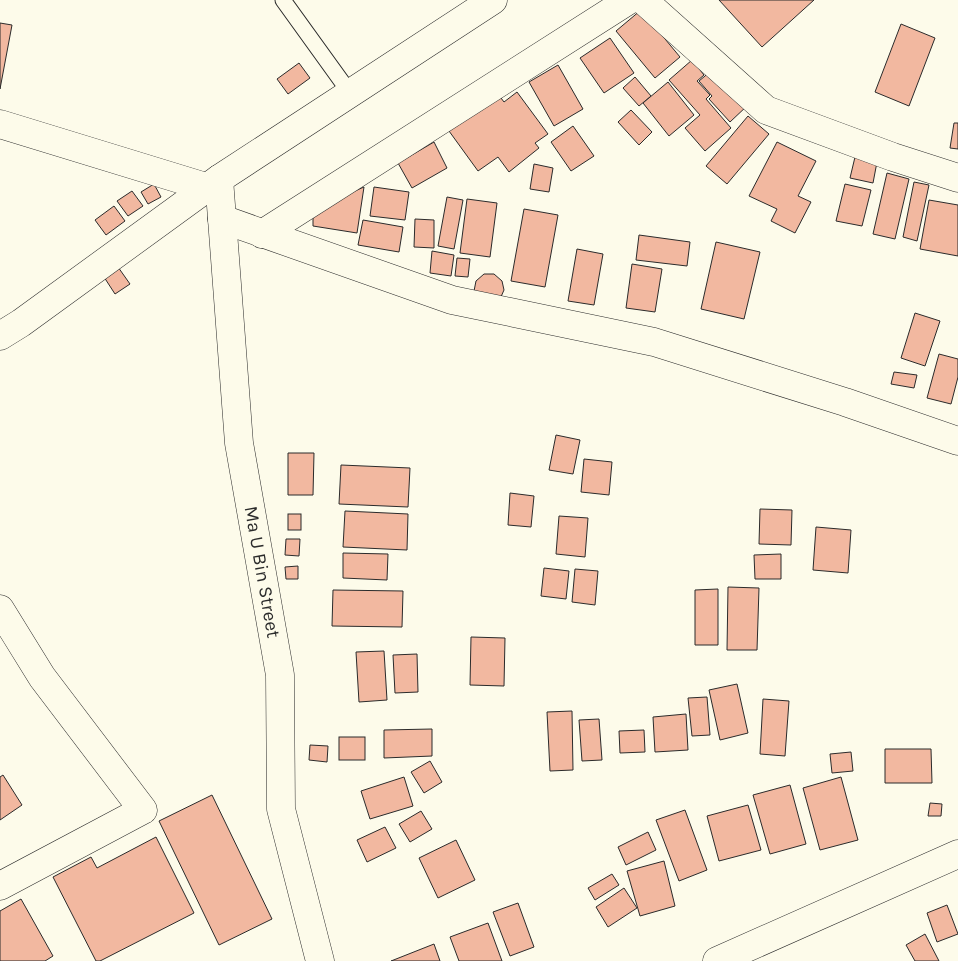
<svg xmlns="http://www.w3.org/2000/svg" width="958" height="961" viewBox="0 0 958 961" font-family="Karla,sans-serif">
	<rect width="100%" height="100%" fill="#fdfbea"/>
	<g fill="#f2b8a0" stroke="#2b2b2b">
		<path d="M 719,0 L 814,0 L 762,47 Z"/>
		<path d="M 641,10 L 680,57 L 655,78 L 616,31 Z"/>
		<path d="M 0,23 L 12,25 L 0,89 Z"/>
		<path d="M 901,24 L 935,38 L 909,106 L 875,92 Z"/>
		<path d="M 610,38 L 634,73 L 604,93 L 580,58 Z"/>
		<path d="M 692,60 L 704,75 L 697,81 L 710,95 L 706,99 L 731,128 L 705,151 L 685,128 L 700,115 L 669,80 Z"/>
		<path d="M 299,63 L 310,78 L 288,94 L 277,79 Z"/>
		<path d="M 558,65 L 583,109 L 554,126 L 529,82 Z"/>
		<path d="M 711,71 L 748,105 L 730,122 L 709,99 L 712,96 L 699,81 Z"/>
		<path d="M 635,77 L 651,96 L 639,106 L 623,88 Z"/>
		<path d="M 668,82 L 694,115 L 669,136 L 643,103 Z"/>
		<path d="M 517,92 L 548,134 L 535,143 L 539,148 L 509,172 L 498,157 L 478,171 L 449,131 L 498,94 L 504,102 Z"/>
		<path d="M 631,110 L 652,132 L 639,145 L 618,122 Z"/>
		<path d="M 748,116 L 769,134 L 727,184 L 706,166 Z"/>
		<path d="M 954,123 L 958,123 L 958,149 L 950,148 Z"/>
		<path d="M 573,126 L 594,156 L 571,171 L 551,142 Z"/>
		<path d="M 434,142 L 447,168 L 412,188 L 398,163 Z"/>
		<path d="M 777,142 L 816,161 L 798,196 L 811,202 L 795,233 L 771,221 L 777,209 L 749,196 Z"/>
		<path d="M 855,157 L 877,162 L 873,183 L 850,178 Z"/>
		<path d="M 534,164 L 553,168 L 549,192 L 530,189 Z"/>
		<path d="M 887,173 L 909,179 L 895,239 L 873,234 Z"/>
		<path d="M 914,182 L 929,185 L 917,241 L 903,237 Z"/>
		<path d="M 154,184 L 161,197 L 148,204 L 141,192 Z"/>
		<path d="M 845,184 L 871,190 L 862,226 L 836,221 Z"/>
		<path d="M 364,187 L 357,233 L 313,226 L 313,209 Z"/>
		<path d="M 374,187 L 409,192 L 405,220 L 370,216 Z"/>
		<path d="M 132,191 L 143,206 L 128,216 L 117,201 Z"/>
		<path d="M 447,197 L 463,200 L 454,249 L 438,246 Z"/>
		<path d="M 467,199 L 497,203 L 490,257 L 460,253 Z"/>
		<path d="M 929,200 L 958,205 L 958,256 L 920,249 Z"/>
		<path d="M 114,206 L 125,221 L 106,235 L 95,220 Z"/>
		<path d="M 524,209 L 558,215 L 545,287 L 511,281 Z"/>
		<path d="M 415,219 L 434,220 L 434,248 L 414,247 Z"/>
		<path d="M 363,220 L 403,227 L 399,252 L 358,245 Z"/>
		<path d="M 639,235 L 690,242 L 687,266 L 636,260 Z"/>
		<path d="M 716,242 L 760,252 L 744,319 L 701,309 Z"/>
		<path d="M 577,249 L 603,254 L 594,305 L 568,301 Z"/>
		<path d="M 432,251 L 454,255 L 451,276 L 430,273 Z"/>
		<path d="M 457,258 L 470,259 L 468,277 L 455,276 Z"/>
		<path d="M 632,264 L 662,269 L 655,312 L 626,308 Z"/>
		<path d="M 118,267 L 130,284 L 115,294 L 104,277 Z"/>
		<path d="M 484,274 L 494,274 L 502,281 L 504,290 L 500,299 L 474,291 L 476,281 Z"/>
		<path d="M 915,313 L 940,321 L 925,366 L 901,358 Z"/>
		<path d="M 939,354 L 958,359 L 958,377 L 951,404 L 927,398 Z"/>
		<path d="M 894,372 L 917,375 L 914,388 L 891,384 Z"/>
		<path d="M 556,435 L 580,440 L 573,474 L 549,470 Z"/>
		<path d="M 288,453 L 314,453 L 313,495 L 288,495 Z"/>
		<path d="M 584,459 L 612,462 L 609,495 L 581,492 Z"/>
		<path d="M 341,465 L 410,468 L 408,507 L 339,504 Z"/>
		<path d="M 510,493 L 534,496 L 531,527 L 508,525 Z"/>
		<path d="M 760,509 L 792,510 L 791,545 L 759,544 Z"/>
		<path d="M 345,511 L 408,514 L 407,550 L 343,547 Z"/>
		<rect x="288" y="514" width="13" height="16"/>
		<path d="M 559,516 L 588,518 L 585,557 L 556,554 Z"/>
		<path d="M 816,527 L 851,530 L 848,573 L 813,570 Z"/>
		<path d="M 286,539 L 300,539 L 299,556 L 285,555 Z"/>
		<path d="M 343,553 L 388,554 L 387,580 L 343,578 Z"/>
		<path d="M 781,554 L 781,579 L 755,579 L 754,555 Z"/>
		<path d="M 298,566 L 298,579 L 286,579 L 285,567 Z"/>
		<path d="M 544,568 L 569,571 L 566,599 L 541,596 Z"/>
		<path d="M 575,569 L 598,571 L 595,605 L 572,602 Z"/>
		<path d="M 728,587 L 759,588 L 757,650 L 727,650 Z"/>
		<path d="M 718,589 L 718,645 L 695,645 L 695,590 Z"/>
		<path d="M 333,590 L 403,591 L 402,627 L 332,626 Z"/>
		<path d="M 471,637 L 505,638 L 504,686 L 470,685 Z"/>
		<path d="M 384,651 L 387,700 L 359,702 L 356,652 Z"/>
		<path d="M 417,654 L 418,692 L 395,693 L 393,655 Z"/>
		<path d="M 737,684 L 748,733 L 720,740 L 709,690 Z"/>
		<path d="M 707,697 L 710,735 L 692,736 L 688,698 Z"/>
		<path d="M 763,699 L 789,701 L 785,756 L 760,754 Z"/>
		<path d="M 572,711 L 573,770 L 550,771 L 547,712 Z"/>
		<path d="M 686,714 L 688,750 L 655,752 L 653,717 Z"/>
		<path d="M 599,719 L 602,760 L 582,761 L 579,720 Z"/>
		<path d="M 432,729 L 432,756 L 384,758 L 384,730 Z"/>
		<path d="M 644,730 L 645,752 L 620,753 L 619,731 Z"/>
		<rect x="339" y="737" width="26" height="23"/>
		<path d="M 310,745 L 328,746 L 327,762 L 309,760 Z"/>
		<path d="M 885,749 L 931,749 L 932,783 L 885,783 Z"/>
		<path d="M 851,752 L 853,771 L 832,773 L 830,754 Z"/>
		<path d="M 430,761 L 442,782 L 424,793 L 411,772 Z"/>
		<path d="M 3,775 L 22,805 L 0,820 L 0,777 Z"/>
		<path d="M 404,777 L 413,806 L 370,819 L 361,791 Z"/>
		<path d="M 841,777 L 858,840 L 820,850 L 803,788 Z"/>
		<path d="M 790,785 L 806,844 L 770,854 L 753,795 Z"/>
		<path d="M 212,795 L 272,919 L 219,945 L 159,821 Z"/>
		<path d="M 930,803 L 942,804 L 941,816 L 928,816 Z"/>
		<path d="M 748,805 L 761,850 L 719,861 L 707,816 Z"/>
		<path d="M 685,810 L 707,870 L 679,881 L 656,820 Z"/>
		<path d="M 421,811 L 432,829 L 410,842 L 399,824 Z"/>
		<path d="M 385,827 L 396,848 L 367,862 L 357,840 Z"/>
		<path d="M 648,832 L 656,850 L 626,865 L 618,847 Z"/>
		<path d="M 156,837 L 194,913 L 100,961 L 96,961 L 53,877 L 91,857 L 97,868 Z"/>
		<path d="M 456,840 L 475,880 L 438,898 L 419,858 Z"/>
		<path d="M 664,861 L 675,906 L 640,916 L 627,871 Z"/>
		<path d="M 612,874 L 619,885 L 595,900 L 588,888 Z"/>
		<path d="M 624,888 L 637,908 L 608,927 L 596,907 Z"/>
		<path d="M 21,899 L 53,956 L 45,961 L 0,961 L 0,911 Z"/>
		<path d="M 518,903 L 534,947 L 510,956 L 493,912 Z"/>
		<path d="M 947,905 L 958,934 L 937,942 L 927,913 Z"/>
		<path d="M 488,923 L 502,961 L 459,961 L 450,937 Z"/>
		<path d="M 925,934 L 939,961 L 915,961 L 906,945 Z"/>
		<path d="M 434,944 L 440,961 L 391,961 Z"/>
	</g>
	<g fill="none" stroke-linecap="round" stroke-linejoin="round">
		<g stroke="#2b2b2b" stroke-width="17">
			<path id="service" d="M 283,0 L 350,93"/>
		</g>
		<g stroke="#2b2b2b" stroke-width="29">
			<g id="minor">
				<path d="M 643,0 L 766,110 L 893,157 L 958,178"/>
				<path d="M 0,124 L 209,188"/>
				<path d="M 219,179 L 239,443 L 280,675 L 281,809 L 320,961"/>
				<path d="M 222,219 L 452,300 L 654,342 L 845,402 L 958,441"/>
				<path d="M 262,234 L 629,0"/>
				<path d="M 0,336 L 21,323 L 219,179 L 493,0"/>
				<path d="M 0,609 L 42,677 L 143,810 L 0,886"/>
				<path d="M 717,961 L 958,854"/>
			</g>
		</g>
		<use href="#service" stroke="#fdfbea" stroke-width="15"/>
		<use href="#minor" stroke="#fdfbea" stroke-width="28"/>
	</g>
	<g text-anchor="middle" dominant-baseline="central" stroke-width="4" stroke-linejoin="round" paint-order="stroke">
		<g font-size="19" fill="#2b2b2b" stroke="#fdfbea">
			<text transform="translate(262 572) rotate(80)">Ma U Bin Street</text>
		</g>
	</g>
</svg>
